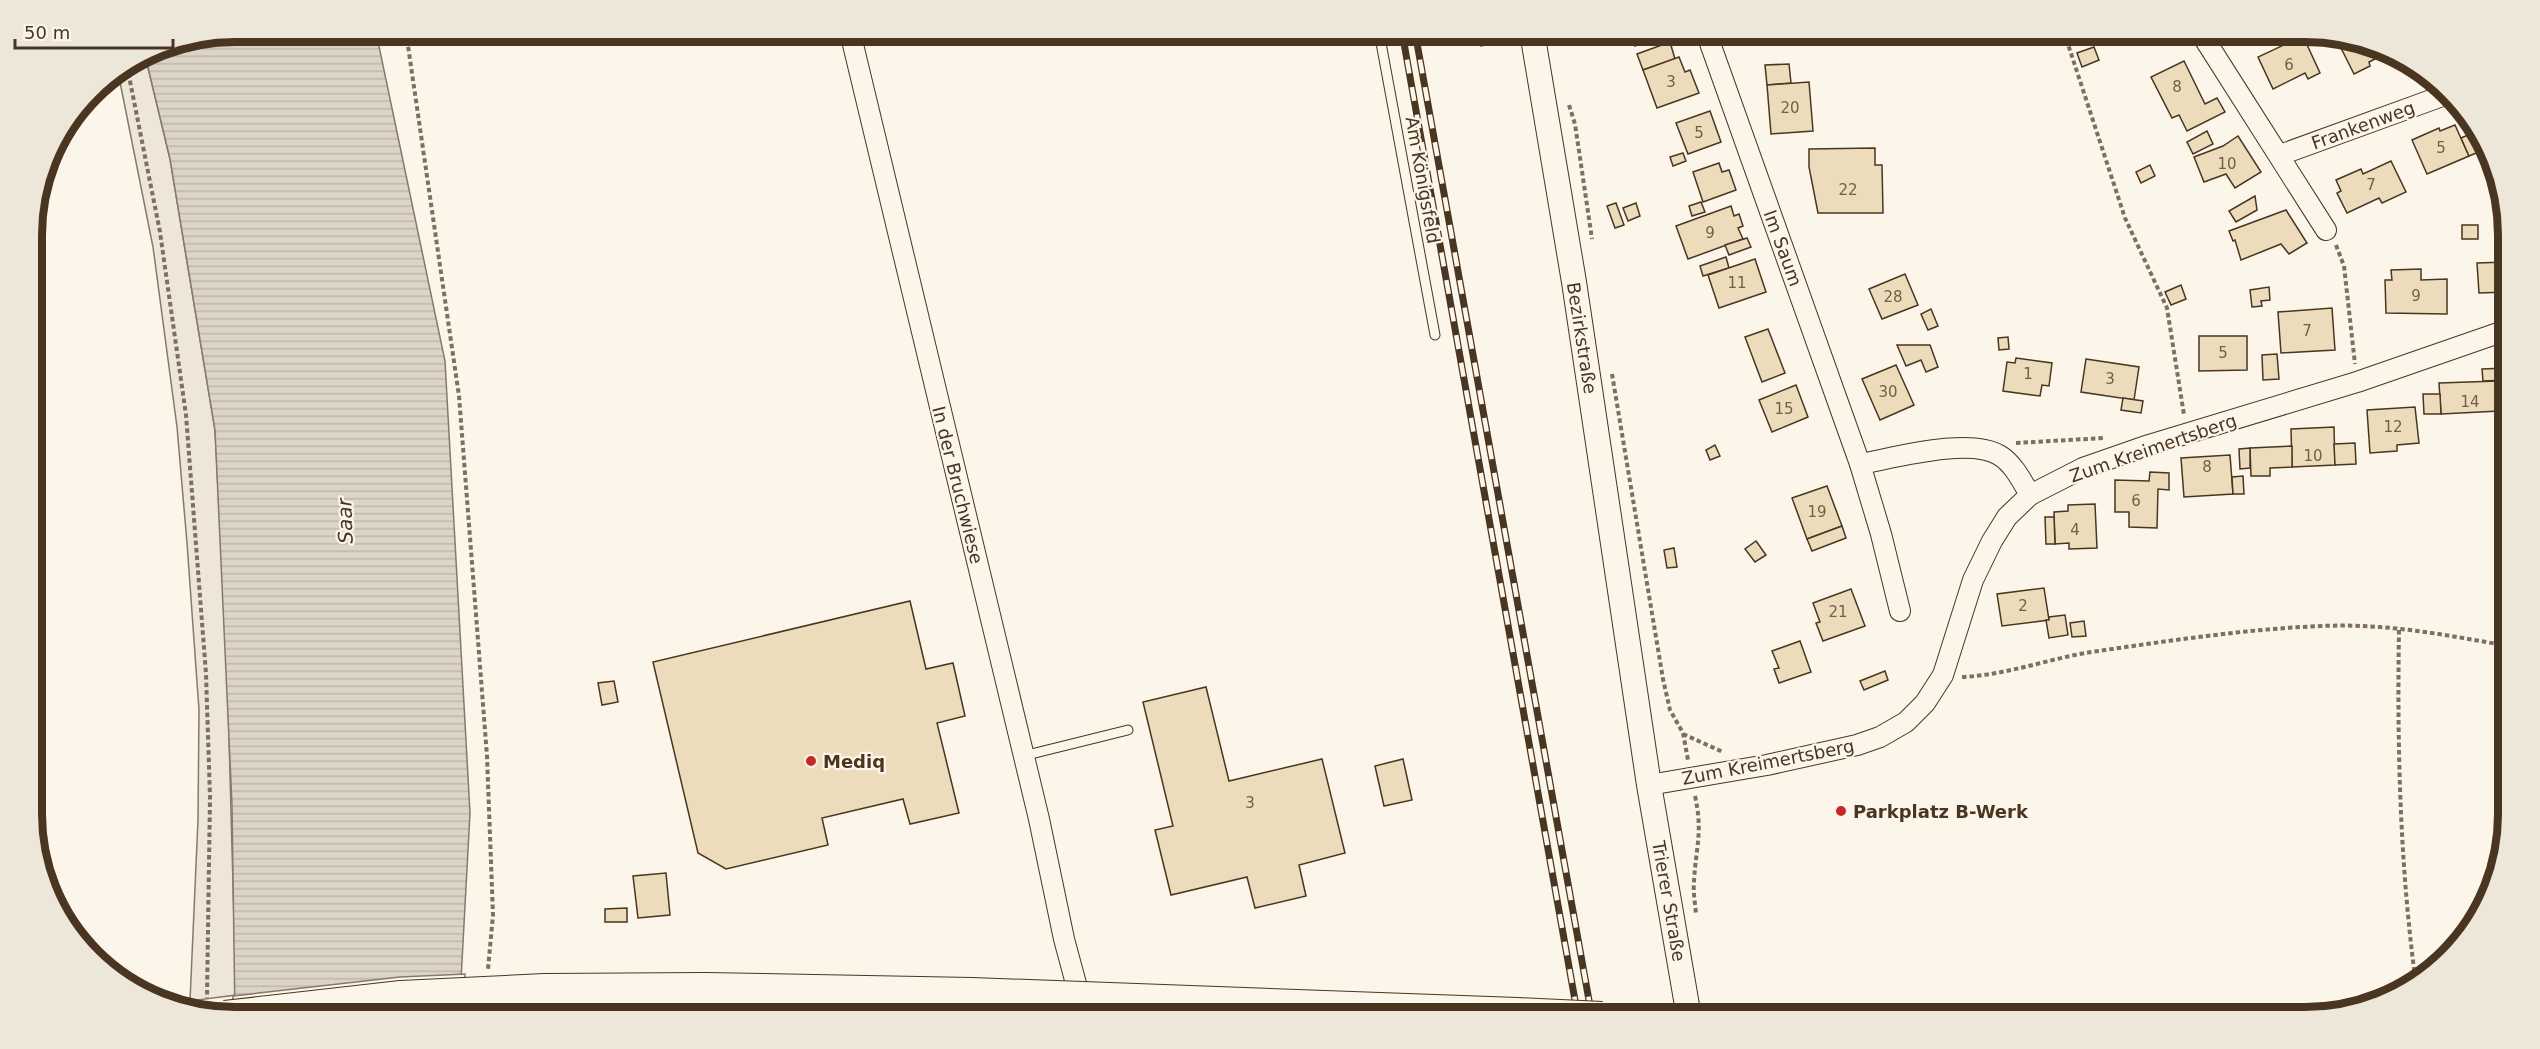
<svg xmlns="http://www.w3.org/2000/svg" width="2540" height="1049" viewBox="0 0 2540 1049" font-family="'DejaVu Sans',sans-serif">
	<defs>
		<pattern id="water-rules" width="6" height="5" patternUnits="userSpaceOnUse" patternTransform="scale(1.5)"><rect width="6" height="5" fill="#dcd4c6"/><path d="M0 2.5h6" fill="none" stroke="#beb7aa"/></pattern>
	</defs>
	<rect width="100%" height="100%" fill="#fbf6e9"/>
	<path fill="#ede6d9" stroke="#887966" stroke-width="1.5" d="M 145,55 L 170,159 L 215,430 L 227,664 L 236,995 L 190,1001 L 198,820 L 199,710 L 187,543 L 177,427 L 153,247 L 118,72 Z"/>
	<path fill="url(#water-rules)" stroke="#887966" stroke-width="1.5" d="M 235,32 L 376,32 L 445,361 L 470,813 L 459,1017 L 235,1017 L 232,805 L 215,430 L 170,159 L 145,55 L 157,47 Z"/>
	<path fill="#fbf6e9" stroke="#887966" stroke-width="1.5" d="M 465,974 L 462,1016 L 232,1017 L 233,996 L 400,977 Z"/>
	<g fill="#ecdcbc" stroke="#4a3520" stroke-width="1.5">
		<path d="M 1478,32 L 1506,32 L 1508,41 L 1481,46 Z"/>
		<path d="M 1630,32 L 1653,32 L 1656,38 L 1635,46 Z"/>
		<path d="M 1667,32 L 1690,32 L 1670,39 Z"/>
		<path d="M 2303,36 L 2320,73 L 2308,79 L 2305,73 L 2273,89 L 2258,57 Z"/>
		<path d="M 2336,38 L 2383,47 L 2389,52 L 2369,62 L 2370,66 L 2354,74 Z"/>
		<path d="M 1670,42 L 1675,59 L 1643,70 L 1637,54 Z"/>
		<path d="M 2094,47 L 2099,60 L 2082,67 L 2077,53 Z"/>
		<path d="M 1679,57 L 1685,72 L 1690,70 L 1699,93 L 1657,108 L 1643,70 Z"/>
		<path d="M 2184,61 L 2205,104 L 2217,98 L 2225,112 L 2187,131 L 2179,115 L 2172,118 L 2151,77 Z"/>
		<path d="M 1789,64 L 1791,83 L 1767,85 L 1765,65 Z"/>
		<path d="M 1809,82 L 1813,131 L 1771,134 L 1767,85 Z"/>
		<path d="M 1710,111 L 1721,142 L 1688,154 L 1676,123 Z"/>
		<path d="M 2455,125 L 2469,156 L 2427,174 L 2412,140 L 2439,128 L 2440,131 Z"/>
		<path d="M 2207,131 L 2213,144 L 2193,154 L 2187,142 Z"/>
		<path d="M 2473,133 L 2481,151 L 2469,156 L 2461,138 Z"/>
		<path d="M 2238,136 L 2261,172 L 2235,188 L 2226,174 L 2204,182 L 2194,157 L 2223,146 Z"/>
		<path d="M 1875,148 L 1875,165 L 1882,165 L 1883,213 L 1818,213 L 1809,167 L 1809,149 Z"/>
		<path d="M 1683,153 L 1686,161 L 1673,166 L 1670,157 Z"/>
		<path d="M 2391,161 L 2406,192 L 2382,203 L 2379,198 L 2347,213 L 2337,193 L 2341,191 L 2336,180 L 2361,169 L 2363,174 Z"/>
		<path d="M 1719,163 L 1722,172 L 1729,170 L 1736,190 L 1703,202 L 1693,172 Z"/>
		<path d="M 2150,165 L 2155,176 L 2141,183 L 2136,172 Z"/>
		<path d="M 2255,196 L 2257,210 L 2236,222 L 2229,211 Z"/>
		<path d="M 1701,202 L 1705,212 L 1692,216 L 1689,206 Z"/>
		<path d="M 1616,203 L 1624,225 L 1615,228 L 1607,206 Z"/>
		<path d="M 1636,203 L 1640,216 L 1628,221 L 1623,208 Z"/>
		<path d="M 1731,206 L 1734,216 L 1739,214 L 1743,226 L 1738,228 L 1743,239 L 1688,259 L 1676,226 Z"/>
		<path d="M 2286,210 L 2307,243 L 2289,254 L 2281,244 L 2241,260 L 2235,240 L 2233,241 L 2229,231 Z"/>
		<rect x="2462" y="225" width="16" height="14"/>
		<path d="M 1747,238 L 1751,247 L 1729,255 L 1725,245 Z"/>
		<path d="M 1726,257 L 1729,268 L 1703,276 L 1700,266 Z"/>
		<path d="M 1755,259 L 1766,292 L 1719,308 L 1708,275 Z"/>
		<path d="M 2507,262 L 2507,292 L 2479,293 L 2477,263 Z"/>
		<path d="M 2421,269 L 2421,280 L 2447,279 L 2447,314 L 2386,313 L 2385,280 L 2392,280 L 2391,270 Z"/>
		<path d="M 1905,274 L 1918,305 L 1882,319 L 1869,289 Z"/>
		<path d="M 2181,285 L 2186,299 L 2171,305 L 2165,292 Z"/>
		<path d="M 2269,287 L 2270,300 L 2261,301 L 2262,306 L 2252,307 L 2250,290 Z"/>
		<path d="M 2332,308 L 2335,350 L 2281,353 L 2278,312 Z"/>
		<path d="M 1931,309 L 1938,326 L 1928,330 L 1921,314 Z"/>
		<path d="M 1768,329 L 1785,373 L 1762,382 L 1745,337 Z"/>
		<path d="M 2199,336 L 2247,336 L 2247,370 L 2199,371 Z"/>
		<path d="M 2008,337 L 2009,349 L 1999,350 L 1998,338 Z"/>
		<path d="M 1897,345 L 1930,345 L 1938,367 L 1926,372 L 1921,360 L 1906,366 Z"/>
		<path d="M 2277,354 L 2279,379 L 2263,380 L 2262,355 Z"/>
		<path d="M 2016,358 L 2052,363 L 2049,386 L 2042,385 L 2040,396 L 2003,391 L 2007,362 L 2015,363 Z"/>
		<path d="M 2086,359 L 2139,367 L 2134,400 L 2081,392 Z"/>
		<path d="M 1896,365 L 1914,405 L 1880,420 L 1862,379 Z"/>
		<path d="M 2507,368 L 2507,380 L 2483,381 L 2482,369 Z"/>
		<path d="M 2498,381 L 2499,411 L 2441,414 L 2439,383 Z"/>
		<path d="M 1796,385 L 1808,417 L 1772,432 L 1759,400 Z"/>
		<path d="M 2423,394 L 2440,394 L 2441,414 L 2424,414 Z"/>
		<path d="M 2123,398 L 2143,401 L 2141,413 L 2121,410 Z"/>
		<path d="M 2415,407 L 2419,443 L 2397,445 L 2397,451 L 2370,453 L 2367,410 Z"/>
		<path d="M 2334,427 L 2335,465 L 2292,467 L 2291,429 Z"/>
		<path d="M 2355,443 L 2356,464 L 2335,465 L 2334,444 Z"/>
		<path d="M 1715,445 L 1720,456 L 1710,460 L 1706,450 Z"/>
		<path d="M 2292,446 L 2292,467 L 2270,468 L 2270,476 L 2251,476 L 2250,448 Z"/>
		<path d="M 2250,448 L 2250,468 L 2240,469 L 2239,449 Z"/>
		<path d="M 2230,455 L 2233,494 L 2184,497 L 2181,458 Z"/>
		<path d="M 2150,472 L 2169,473 L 2169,490 L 2158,489 L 2157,528 L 2129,527 L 2129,512 L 2115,512 L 2115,480 L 2149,481 Z"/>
		<path d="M 2243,476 L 2244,494 L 2233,494 L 2232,477 Z"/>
		<path d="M 1827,486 L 1842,526 L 1807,539 L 1792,498 Z"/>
		<path d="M 2095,504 L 2097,548 L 2069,549 L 2069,543 L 2055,544 L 2054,512 L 2068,511 L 2068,505 Z"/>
		<path d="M 2045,517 L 2054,517 L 2055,544 L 2046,544 Z"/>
		<path d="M 1842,526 L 1846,538 L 1812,551 L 1807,539 Z"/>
		<path d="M 1756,541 L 1766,555 L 1755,562 L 1745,549 Z"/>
		<path d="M 1674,548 L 1677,567 L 1667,568 L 1664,550 Z"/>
		<path d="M 2044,588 L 2049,620 L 2002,626 L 1997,594 Z"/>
		<path d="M 1851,589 L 1865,626 L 1823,641 L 1816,623 L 1820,622 L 1813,603 Z"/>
		<path d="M 910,601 L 926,669 L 953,663 L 965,716 L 937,723 L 959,813 L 910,824 L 903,799 L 822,818 L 828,845 L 726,869 L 698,853 L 653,662 Z"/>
		<path d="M 2065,615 L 2068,635 L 2049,638 L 2046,620 L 2049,620 L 2049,617 Z"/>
		<path d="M 2084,621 L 2086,636 L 2072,637 L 2070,623 Z"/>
		<path d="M 1800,641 L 1811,672 L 1779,683 L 1774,669 L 1779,668 L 1772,651 Z"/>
		<path d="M 1885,671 L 1888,680 L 1864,690 L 1860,681 Z"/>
		<path d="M 614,681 L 618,702 L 602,705 L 598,683 Z"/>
		<path d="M 1206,687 L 1229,781 L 1322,759 L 1345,853 L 1299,865 L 1306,896 L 1255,908 L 1247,877 L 1171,895 L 1155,830 L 1173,826 L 1143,702 Z"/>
		<path d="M 1403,759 L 1412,800 L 1384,806 L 1375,766 Z"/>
		<path d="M 666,873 L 670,915 L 638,918 L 633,876 Z"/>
		<path d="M 627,908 L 627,922 L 605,922 L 605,909 Z"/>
	</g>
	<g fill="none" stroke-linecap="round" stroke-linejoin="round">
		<g stroke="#4a3520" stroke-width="11">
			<g id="service">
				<path d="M 1379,32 L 1435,335"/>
				<path d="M 1023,756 L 1128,730"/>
			</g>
		</g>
		<g stroke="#4a3520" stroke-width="22">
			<g id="minor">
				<path d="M 850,32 L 1039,819 L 1064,939 L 1085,1017"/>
				<path d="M 1706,32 L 1860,464 L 1881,534 L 1900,611"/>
				<path d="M 2200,32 L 2326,230"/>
				<path d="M 2280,155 L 2445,95"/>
				<path d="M 1860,464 C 1894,458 1969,437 1999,455 C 2013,463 2022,481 2030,495"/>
				<path d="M 1649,785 L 1767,765 L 1857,745 L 1880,737 L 1906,722 L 1925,703 L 1943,675 L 1973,580 L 1992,541 L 2007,517 L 2030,495 L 2083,468 L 2149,445 L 2357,382 L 2507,330"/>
			</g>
		</g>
		<g stroke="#4a3520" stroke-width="26">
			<path id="tertiary" d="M 1532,32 L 1574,282 L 1649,785 L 1689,1017"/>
		</g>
		<g stroke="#4a3520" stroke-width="32">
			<g id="primary">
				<path d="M 705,988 L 972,993"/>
				<path d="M 1217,1002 L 1517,1013"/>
			</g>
		</g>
		<g stroke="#7f6f5c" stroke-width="4" stroke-dasharray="4.5 3" stroke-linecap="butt">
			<path d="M 406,32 L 459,396 L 487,756 L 493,915 L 488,969"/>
			<path d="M 2064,32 L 2125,218 L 2167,308 L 2184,415"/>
			<path d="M 127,66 L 160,232 L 186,415 L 206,674 L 210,797 L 207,998"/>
			<path d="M 1569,105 L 1575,124 L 1592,239"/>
			<path d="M 2336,245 L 2344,266 L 2355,364"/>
			<path d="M 1612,374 L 1663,679 L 1670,710 L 1683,733 L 1688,760"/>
			<path d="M 2016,443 L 2104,438"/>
			<path d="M 2399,630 C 2397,748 2400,867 2416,984"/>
			<path d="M 1962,677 C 2006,675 2048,659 2091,652 C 2168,641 2245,629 2322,626 C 2385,623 2447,635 2508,646"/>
			<path d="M 1683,734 L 1723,752"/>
			<path d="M 1695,796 C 1703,832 1696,846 1694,881 C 1693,891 1695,903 1696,914"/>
		</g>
		<use href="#service" stroke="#fbf6e9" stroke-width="9"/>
		<use href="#minor" stroke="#fbf6e9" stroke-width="20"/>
		<use href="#tertiary" stroke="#fbf6e9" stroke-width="24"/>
		<use href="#primary" stroke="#fbf6e9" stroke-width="30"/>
		<g stroke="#4a3520" stroke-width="7">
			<g id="rail">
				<path d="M 1402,32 L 1578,1017"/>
				<path d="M 1415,32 L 1592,1017"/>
			</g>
		</g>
		<use href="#rail" stroke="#fbf6e9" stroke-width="4.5" stroke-dasharray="14" stroke-linecap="butt"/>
		<g stroke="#4a3520" stroke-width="32" stroke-linecap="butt">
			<g id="primary-bridge">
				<path d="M 972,993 L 1217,1002"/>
				<path d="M 1517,1013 L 1602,1017"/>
				<path d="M 225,1016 L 401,996 L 544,989 L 705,988"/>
			</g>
		</g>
		<use href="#primary-bridge" stroke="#fbf6e9" stroke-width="30"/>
	</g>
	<g fill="#c62828" stroke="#fbf6e9" stroke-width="2">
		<circle cx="811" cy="761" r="6"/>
		<circle cx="1841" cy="811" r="6"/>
	</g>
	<g text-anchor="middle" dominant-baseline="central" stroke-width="4.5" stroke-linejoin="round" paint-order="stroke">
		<g font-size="15" fill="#725f47">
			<text x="2289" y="65">6</text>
			<text x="1671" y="82">3</text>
			<text x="2177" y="87">8</text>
			<text x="1790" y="108">20</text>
			<text x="1699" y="133">5</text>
			<text x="2441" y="148">5</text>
			<text x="2227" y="164">10</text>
			<text x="2371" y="185">7</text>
			<text x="1848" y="190">22</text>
			<text x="1710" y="233">9</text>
			<text x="1737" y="283">11</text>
			<text x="2416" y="296">9</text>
			<text x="1893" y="297">28</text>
			<text x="2307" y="331">7</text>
			<text x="2223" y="353">5</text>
			<text x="2028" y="374">1</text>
			<text x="2110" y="379">3</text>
			<text x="1888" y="392">30</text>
			<text x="2470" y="402">14</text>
			<text x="1784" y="409">15</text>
			<text x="2393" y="427">12</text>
			<text x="2313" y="456">10</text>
			<text x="2207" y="467">8</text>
			<text x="2136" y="501">6</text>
			<text x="1817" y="512">19</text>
			<text x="2075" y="530">4</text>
			<text x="2023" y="606">2</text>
			<text x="1838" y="612">21</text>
			<text x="1250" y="803">3</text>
		</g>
		<g font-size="18" fill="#4a3520" stroke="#fbf6e9">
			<text transform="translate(2363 125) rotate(-20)">Frankenweg</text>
			<text transform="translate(1423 180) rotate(80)">Am Königsfeld</text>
			<text transform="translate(1783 248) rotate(70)">Im Saum</text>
			<text transform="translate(1582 338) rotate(81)">Bezirkstraße</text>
			<text transform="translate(2153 448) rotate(-19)">Zum Kreimertsberg</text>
			<text transform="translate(958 485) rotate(76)">In der Bruchwiese</text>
			<text transform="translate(1768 762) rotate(-11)">Zum Kreimertsberg</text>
			<text transform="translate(1669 901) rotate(80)">Trierer Straße</text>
		</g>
		<g font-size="18" font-weight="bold" fill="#4a3520" stroke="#fbf6e9" text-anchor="start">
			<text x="823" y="761">Mediq</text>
			<text x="1853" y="811">Parkplatz B-Werk</text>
		</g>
		<g font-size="20" font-style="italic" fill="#4a3520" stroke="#fbf6e9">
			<text transform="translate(345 521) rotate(-92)">Saar</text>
		</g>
	</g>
	<path d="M0 0H2540V1049H0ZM235 42H2305A193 193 0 0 1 2498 235V814A193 193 0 0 1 2305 1007H235A193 193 0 0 1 42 814V235A193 193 0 0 1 235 42Z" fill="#ede7d9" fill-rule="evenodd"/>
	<path fill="none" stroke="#4a3520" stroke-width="8" d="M235 42H2305A193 193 0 0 1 2498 235V814A193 193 0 0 1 2305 1007H235A193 193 0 0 1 42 814V235A193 193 0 0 1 235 42Z"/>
	<path d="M15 39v9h158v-9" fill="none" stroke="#4a3520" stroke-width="3"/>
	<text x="24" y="39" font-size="18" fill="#4a3520" stroke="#fbf6e9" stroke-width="4.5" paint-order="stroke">50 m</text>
</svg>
